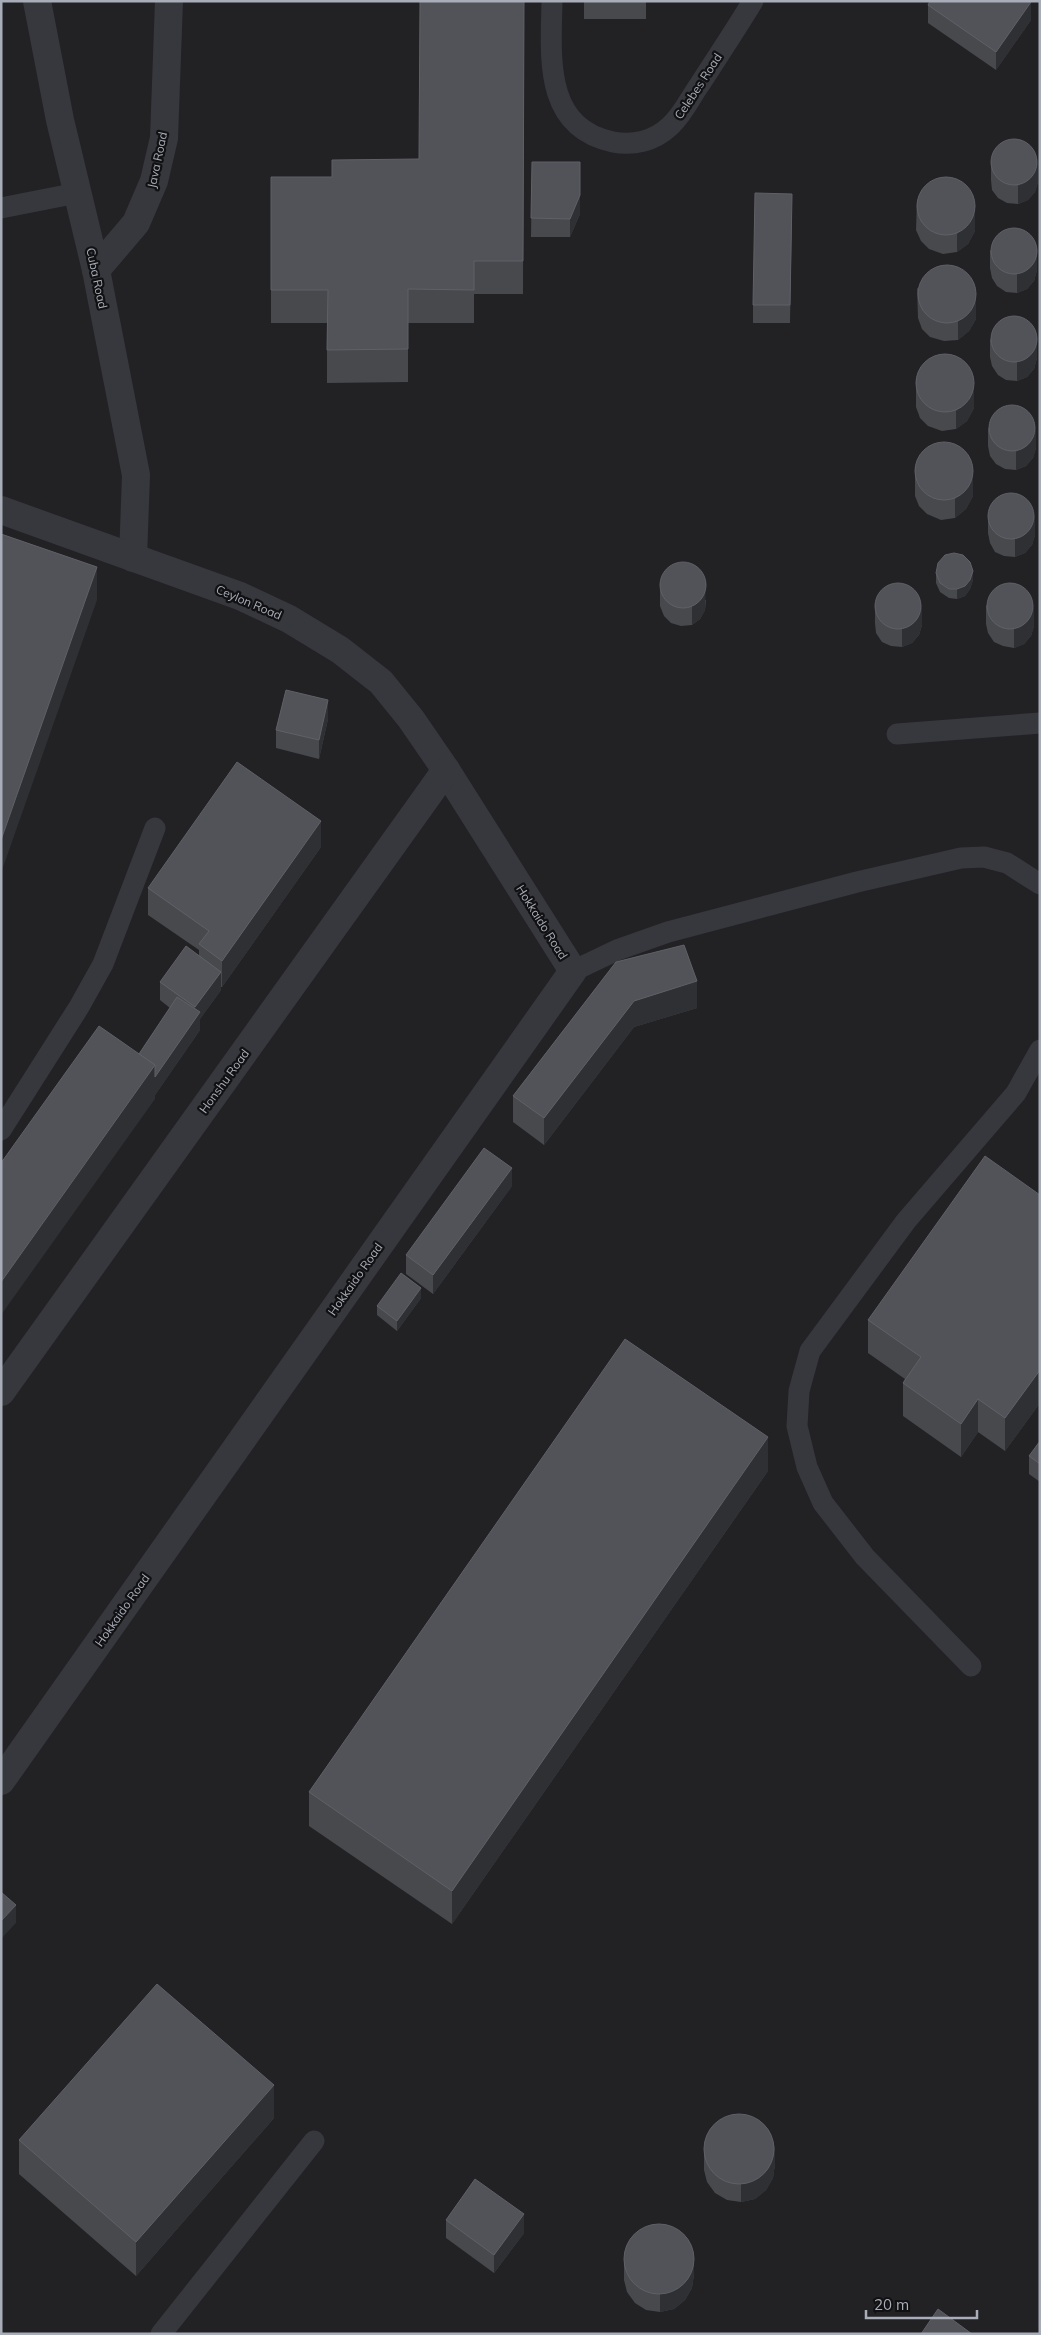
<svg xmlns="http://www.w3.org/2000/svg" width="1041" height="2335" viewBox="0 0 1041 2335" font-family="Mulish,sans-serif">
	<rect width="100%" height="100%" fill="#161618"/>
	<rect fill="#222225" x="1" y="1" width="1039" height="2333"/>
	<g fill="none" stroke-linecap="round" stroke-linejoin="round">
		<g stroke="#37383d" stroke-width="21">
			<path d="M 552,1 C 551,57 543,127 613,142 C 633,146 654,141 669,127 C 682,116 690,98 700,84 C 718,56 736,29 753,1"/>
			<path d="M 1,208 L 77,193"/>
			<path d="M 897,734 L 1040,723"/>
			<path d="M 573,971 L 617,950 L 668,932 L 857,882 L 961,858 L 984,857 L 1007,863 L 1040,884"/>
			<path d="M 1,1130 L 79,1007 L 103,964 L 155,828"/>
			<path d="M 971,1666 L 865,1557 L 823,1503 L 807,1467 L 797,1426 L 799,1391 L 810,1351 L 906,1221 L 1016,1093 L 1040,1050"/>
			<path d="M 161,2334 L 314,2141"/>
		</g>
		<g stroke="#37383d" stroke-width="28">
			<path d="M 37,1 L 60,120 L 96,270 L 136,475 L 133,558"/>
			<path d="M 96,270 L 136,223 L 154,181 L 164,138 L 169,1"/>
			<path d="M 1,510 L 240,596 L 289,619 L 340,650 L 381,682 L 411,719 L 446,770 L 573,971 L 1,1781"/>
			<path d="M 1,1392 L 446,770"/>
		</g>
	</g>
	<g fill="#47494d">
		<path d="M 524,1 L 523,294 L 474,294 L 474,323 L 408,323 L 408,382 L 327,383 L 327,323 L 271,323 L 271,177 L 332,177 L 419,159 Z"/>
		<rect x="584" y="1" width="62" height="18"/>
		<path d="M 928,5 L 1031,20 L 996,70 L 928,23 Z"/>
		<path d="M 532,162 L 580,214 L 570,237 L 531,237 Z"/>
		<path d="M 991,162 L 1038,182 L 1035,192 L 1028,200 L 1018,204 L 1007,203 L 998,198 L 992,190 L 991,180 Z"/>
		<path d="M 917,200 L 975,231 L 968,244 L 957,252 L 943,254 L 929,249 L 921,241 L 916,230 Z"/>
		<path d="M 792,212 L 790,323 L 753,323 L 753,305 Z"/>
		<path d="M 990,250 L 1037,270 L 1034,281 L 1027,289 L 1017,293 L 1006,292 L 997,286 L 992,278 L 990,268 Z"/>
		<path d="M 917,288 L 976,319 L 969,331 L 958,340 L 944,341 L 930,337 L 922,329 L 918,318 Z"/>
		<path d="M 990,339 L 1037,358 L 1034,369 L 1027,377 L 1017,381 L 1006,380 L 998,375 L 992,366 L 990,357 Z"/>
		<path d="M 916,378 L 974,408 L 967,421 L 956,429 L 942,431 L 928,426 L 920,418 L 916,407 Z"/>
		<path d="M 988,428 L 1036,448 L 1033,458 L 1026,466 L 1016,470 L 1005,469 L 996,464 L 990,456 L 988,446 Z"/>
		<path d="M 915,466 L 973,496 L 966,509 L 955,518 L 941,520 L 927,514 L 919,506 L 915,496 Z"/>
		<path d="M 988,515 L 1035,535 L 1032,545 L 1025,553 L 1015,557 L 1004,556 L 995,552 L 990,543 L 988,533 Z"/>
		<path d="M 936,573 L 973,580 L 970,589 L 965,596 L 957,599 L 949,598 L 940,592 L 936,583 Z"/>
		<path d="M 660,588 L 706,600 L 705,610 L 700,619 L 692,625 L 681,626 L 671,623 L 664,616 L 660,606 Z"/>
		<path d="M 875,605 L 922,625 L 919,635 L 912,643 L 902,647 L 891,646 L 882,642 L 876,633 L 875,623 Z"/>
		<path d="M 986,605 L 1034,626 L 1031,636 L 1024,644 L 1014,648 L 1003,646 L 994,642 L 988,633 L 986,624 Z"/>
		<path d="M 328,719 L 319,759 L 276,748 L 276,730 Z"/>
		<path d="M 321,847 L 222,987 L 221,987 L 221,990 L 200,1019 L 200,1030 L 155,1095 L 155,1099 L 139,1054 L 170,1008 L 160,1000 L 160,982 L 199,956 L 199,950 L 148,915 L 148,888 Z"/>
		<path d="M 616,962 L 697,1008 L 634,1027 L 544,1145 L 513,1122 L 513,1096 Z"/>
		<path d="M 512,1186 L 433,1294 L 406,1274 L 406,1255 Z"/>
		<path d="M 1040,1195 L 1040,1403 L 1005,1451 L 978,1432 L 961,1457 L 903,1416 L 903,1383 L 905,1379 L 868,1353 L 868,1320 Z"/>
		<path d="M 421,1298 L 397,1331 L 377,1315 L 377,1306 Z"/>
		<path d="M 1040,1441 L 1040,1482 L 1029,1474 L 1029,1456 Z"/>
		<path d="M 768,1471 L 452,1924 L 309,1826 L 309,1792 Z"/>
		<path d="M 274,2118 L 136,2276 L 19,2174 L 19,2140 Z"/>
		<path d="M 704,2151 L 775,2164 L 773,2178 L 766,2190 L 755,2199 L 741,2202 L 727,2200 L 715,2193 L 707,2182 L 704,2170 Z"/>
		<path d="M 446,2220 L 524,2233 L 494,2273 L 446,2238 Z"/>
		<path d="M 624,2261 L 694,2274 L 692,2288 L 685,2300 L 674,2309 L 660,2312 L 646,2310 L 635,2303 L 627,2292 L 624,2280 Z"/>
	</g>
	<g fill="#2f3033">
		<path d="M 1031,2 L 1031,20 L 996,70 L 996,52 Z"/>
		<path d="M 580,162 L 580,214 L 570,237 L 570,219 Z"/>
		<path d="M 1038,163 L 1038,182 L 1035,192 L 1028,200 L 1018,204 L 1018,186 Z"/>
		<path d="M 975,213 L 975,231 L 968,244 L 957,252 L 957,234 Z"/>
		<path d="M 1037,252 L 1037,270 L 1034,281 L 1027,289 L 1017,293 L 1017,274 Z"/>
		<path d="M 976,300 L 976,319 L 969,331 L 958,340 L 958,321 Z"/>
		<path d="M 1037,340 L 1037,358 L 1034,369 L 1027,377 L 1017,381 L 1017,362 Z"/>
		<path d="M 974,390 L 974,408 L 967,421 L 956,429 L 956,411 Z"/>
		<path d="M 1036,430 L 1036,448 L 1033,458 L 1026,466 L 1016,470 L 1016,452 Z"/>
		<path d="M 973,478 L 973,496 L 966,509 L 955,518 L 955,499 Z"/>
		<path d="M 1035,516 L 1035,535 L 1032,545 L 1025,553 L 1015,557 L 1015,539 Z"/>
		<path d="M 97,567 L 97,600 L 1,873 L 1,840 Z"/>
		<path d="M 973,571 L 973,580 L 970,589 L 965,596 L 957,599 L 957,589 Z"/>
		<path d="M 706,581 L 705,610 L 700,619 L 692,625 L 692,606 Z"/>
		<path d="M 922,607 L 922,625 L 919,635 L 912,643 L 902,647 L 902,629 Z"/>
		<path d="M 1034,607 L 1034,626 L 1031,636 L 1024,644 L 1014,648 L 1014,629 Z"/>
		<path d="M 328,700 L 328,719 L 319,759 L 319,740 Z"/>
		<path d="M 321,821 L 321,847 L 222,987 L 222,961 Z"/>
		<path d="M 221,972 L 221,990 L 200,1019 L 200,1030 L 155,1095 L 155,1099 L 1,1315 L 1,1282 L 155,1065 L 195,1019 L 195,1007 Z"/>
		<path d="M 697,981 L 697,1008 L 634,1027 L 544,1145 L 544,1118 L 634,1001 Z"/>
		<path d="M 512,1168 L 512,1186 L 433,1294 L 433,1275 Z"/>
		<path d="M 421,1288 L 421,1298 L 397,1331 L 397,1321 Z"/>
		<path d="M 1040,1370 L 1040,1403 L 1005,1451 L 1005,1418 Z"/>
		<path d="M 978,1399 L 978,1432 L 961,1457 L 961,1424 Z"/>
		<path d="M 768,1437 L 768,1471 L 452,1924 L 452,1891 Z"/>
		<path d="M 16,1905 L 16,1923 L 1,1939 L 1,1921 Z"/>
		<path d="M 274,2085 L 274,2118 L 136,2276 L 136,2242 Z"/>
		<path d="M 775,2145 L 775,2164 L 773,2178 L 766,2190 L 755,2199 L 741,2202 L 741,2184 Z"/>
		<path d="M 524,2214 L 524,2233 L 494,2273 L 494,2255 Z"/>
		<path d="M 694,2256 L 694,2274 L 692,2288 L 685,2300 L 674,2309 L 660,2312 L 660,2294 Z"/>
	</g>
	<g fill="#525359" stroke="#5f6168">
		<path d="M 420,1 L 524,1 L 523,261 L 474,261 L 474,290 L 408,289 L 408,349 L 327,350 L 328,290 L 271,290 L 271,177 L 332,177 L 332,160 L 419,159 Z"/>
		<path d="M 930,1 L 1030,1 L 1031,2 L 996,52 L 928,5 Z"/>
		<circle cx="1014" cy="162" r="23"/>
		<path d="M 532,162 L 580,162 L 580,195 L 570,219 L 531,218 Z"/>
		<circle cx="946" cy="206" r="29"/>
		<path d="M 755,193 L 792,194 L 790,305 L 753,305 Z"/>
		<circle cx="1014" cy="251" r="23"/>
		<circle cx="947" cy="294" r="29"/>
		<circle cx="1014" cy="339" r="23"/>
		<circle cx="945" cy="383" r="29"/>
		<circle cx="1012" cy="428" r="23"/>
		<circle cx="944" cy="471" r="29"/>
		<circle cx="1011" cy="516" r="23"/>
		<path d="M 1,534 L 97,567 L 1,840 Z"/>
		<path d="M 954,553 L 963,555 L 970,562 L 973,571 L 970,580 L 965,586 L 957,589 L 949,589 L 940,583 L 936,573 L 938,563 L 945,555 Z"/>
		<circle cx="683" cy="585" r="23"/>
		<circle cx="1010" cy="606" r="23"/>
		<circle cx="898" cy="606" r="23"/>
		<path d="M 286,690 L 328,700 L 319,740 L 276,730 Z"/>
		<path d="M 237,762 L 321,821 L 222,961 L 199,944 L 209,931 L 148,888 Z"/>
		<path d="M 684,945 L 697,981 L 634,1001 L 544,1118 L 513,1096 L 616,962 Z"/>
		<path d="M 186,946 L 221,972 L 195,1007 L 160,982 Z"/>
		<path d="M 177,997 L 200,1012 L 155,1077 L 155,1065 L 139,1054 Z"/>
		<path d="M 99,1026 L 155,1065 L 1,1282 L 1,1163 Z"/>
		<path d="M 484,1148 L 512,1168 L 433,1275 L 406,1255 Z"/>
		<path d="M 985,1156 L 1040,1195 L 1040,1370 L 1005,1418 L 978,1399 L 961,1424 L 903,1383 L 921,1357 L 868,1320 Z"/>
		<path d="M 401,1273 L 421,1288 L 397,1321 L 377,1306 Z"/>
		<path d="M 625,1339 L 768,1437 L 452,1891 L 309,1792 Z"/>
		<path d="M 1040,1441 L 1040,1464 L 1029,1456 Z"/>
		<path d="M 1,1892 L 16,1905 L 1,1921 Z"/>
		<path d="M 157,1984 L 274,2085 L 136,2242 L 19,2140 Z"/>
		<circle cx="739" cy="2149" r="35"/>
		<path d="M 475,2179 L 524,2214 L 494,2255 L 446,2220 Z"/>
		<circle cx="659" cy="2259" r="35"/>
		<path d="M 938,2309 L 972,2334 L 921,2334 Z"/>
	</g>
	<g text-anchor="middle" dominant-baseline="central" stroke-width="4.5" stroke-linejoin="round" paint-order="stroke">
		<g font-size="12" fill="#a8adb8" stroke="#111113">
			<text transform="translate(698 86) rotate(-57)">Celebes Road</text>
			<text transform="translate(157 160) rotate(-78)">Java Road</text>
			<text transform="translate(97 278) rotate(78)">Cuba Road</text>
			<text transform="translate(249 602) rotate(23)">Ceylon Road</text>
			<text transform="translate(542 922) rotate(58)">Hokkaido Road</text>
			<text transform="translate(224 1081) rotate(-54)">Honshu Road</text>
			<text transform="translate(355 1279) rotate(-55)">Hokkaido Road</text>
			<text transform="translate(122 1610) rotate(-55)">Hokkaido Road</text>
		</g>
	</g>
	<rect width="1041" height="2335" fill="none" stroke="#a8adb8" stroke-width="5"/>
	<path d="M866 2310v8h111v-8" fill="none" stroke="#a8adb8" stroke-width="2.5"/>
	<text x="874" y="2310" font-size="15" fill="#a8adb8" stroke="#111113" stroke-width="4" paint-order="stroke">20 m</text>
</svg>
